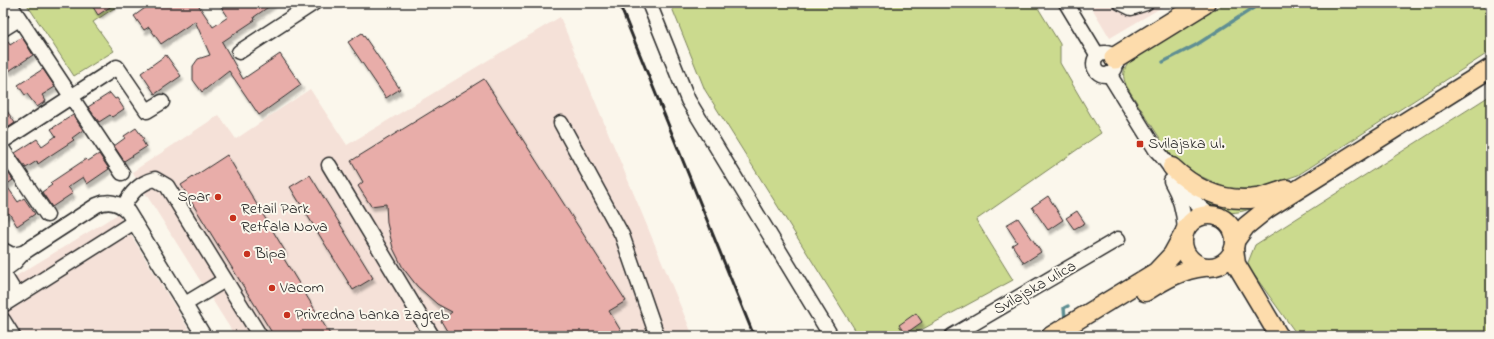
<svg xmlns="http://www.w3.org/2000/svg" width="1494" height="339" viewBox="0 0 1494 339" font-family="'Indie Flower',sans-serif">
	<defs>
		<filter id="shadow"><feDropShadow dx="2.5" dy="4.5" stdDeviation="1" flood-color="#0004"/></filter>
	</defs>
	<rect width="100%" height="100%" fill="#fbf7ec"/>
	<filter id="ink" filterUnits="userSpaceOnUse"><feTurbulence type="fractalNoise" baseFrequency=".025" numOctaves="2"/><feDisplacementMap in="SourceGraphic" scale="8" xChannelSelector="R" yChannelSelector="G"/><feConvolveMatrix kernelMatrix="1 2 1 2 8 2 1 2 1" color-interpolation-filters="sRGB"/></filter>
	<g filter="url(#ink)">
		<g fill="#f5e1d8">
			<path d="M 1089,3 L 1169,3 L 1110,38 Z"/>
			<path d="M 560,17 L 693,336 L 235,336 L 132,172 L 219,115 L 236,139 L 310,89 L 347,145 Z"/>
			<path d="M 118,214 L 193,336 L 3,336 L 3,284 Z"/>
		</g>
		<g fill="#cbda8e" stroke="#7b825c">
			<path d="M 26,3 L 122,3 L 93,22 L 114,51 L 74,76 Z"/>
			<path d="M 670,3 L 1035,3 L 1060,44 L 1060,63 L 1101,133 L 976,220 L 1013,280 L 910,336 L 859,336 L 705,90 Z"/>
			<path d="M 1225,3 L 1481,3 L 1491,19 L 1491,51 L 1298,175 L 1254,190 L 1224,187 L 1196,174 L 1172,157 L 1127,87 C 1122,76 1122,71 1130,61 Z"/>
			<path d="M 1491,95 L 1491,336 L 1298,336 L 1247,265 L 1255,245 Z"/>
			<path d="M 1195,194 L 1250,204 L 1252,208 C 1239,214 1219,215 1206,206 C 1202,203 1198,198 1195,194 Z"/>
		</g>
		<g fill="none" stroke-linecap="round" stroke-linejoin="round">
			<g stroke="#5f8f93" stroke-width="3.5">
				<path d="M 1163,62 L 1196,45 L 1261,3"/>
				<path d="M 1065,318 L 1064,308 L 1068,306"/>
			</g>
		</g>
		<g fill="#e8ada9" stroke="#2b2b2b" filter="url(#shadow)">
			<path d="M 99,3 L 116,3 L 98,15 L 93,7 Z"/>
			<path d="M 152,3 L 197,3 L 213,27 L 228,17 L 219,3 L 274,3 L 254,17 L 255,20 L 222,42 L 243,79 L 280,54 L 301,85 L 259,115 L 229,71 L 202,92 L 193,80 L 193,66 L 198,59 L 210,55 L 195,21 L 161,44 L 149,27 L 144,30 L 134,16 Z"/>
			<path d="M 362,33 L 400,89 L 386,98 L 348,42 Z"/>
			<path d="M 3,37 L 5,37 L 10,45 L 22,37 L 33,55 L 9,71 L 3,62 Z"/>
			<path d="M 166,55 L 181,76 L 155,94 L 141,73 Z"/>
			<path d="M 43,69 L 55,87 L 42,95 L 46,101 L 37,107 L 27,94 L 25,95 L 18,85 Z"/>
			<path d="M 484,79 L 626,301 L 609,311 L 624,336 L 450,336 L 441,321 L 452,312 L 437,304 L 417,286 L 403,268 L 393,248 L 387,223 L 386,204 L 371,206 L 358,186 L 363,182 L 351,161 Z"/>
			<path d="M 110,93 L 115,99 L 117,98 L 124,109 L 112,117 L 110,115 L 99,122 L 88,107 Z"/>
			<path d="M 3,105 L 15,123 L 3,131 Z"/>
			<path d="M 73,115 L 83,130 L 72,138 L 74,140 L 51,155 L 38,164 L 37,161 L 26,168 L 15,153 L 37,139 L 42,146 L 56,136 L 51,129 Z"/>
			<path d="M 136,128 L 144,139 L 142,140 L 146,147 L 124,161 L 114,146 L 125,138 L 124,136 Z"/>
			<path d="M 99,154 L 109,169 L 87,184 L 83,177 L 68,187 L 73,193 L 52,207 L 42,192 L 52,185 L 50,183 L 86,159 L 88,161 Z"/>
			<path d="M 227,155 L 285,251 L 281,254 L 331,336 L 274,336 L 181,185 Z"/>
			<path d="M 3,165 L 13,180 L 6,185 L 18,202 L 24,198 L 35,214 L 17,226 L 9,213 L 3,216 Z"/>
			<path d="M 310,175 L 373,278 L 353,290 L 290,187 Z"/>
			<path d="M 1048,196 L 1063,220 L 1048,230 L 1032,207 Z"/>
			<path d="M 1077,211 L 1085,223 L 1074,229 L 1066,218 Z"/>
			<path d="M 1018,218 L 1041,252 L 1024,263 L 1012,245 L 1017,242 L 1006,225 Z"/>
			<path d="M 916,313 L 922,322 L 905,334 L 899,325 Z"/>
		</g>
		<g fill="none" stroke-linecap="round" stroke-linejoin="round">
			<g stroke="#2b2b2b" stroke-width="17">
				<g id="minor">
					<path d="M 9,3 L 122,173"/>
					<path d="M 649,3 L 688,100 L 831,336"/>
					<path d="M 1066,3 L 1098,56"/>
					<path d="M 1121,3 L 1131,8 L 1146,3"/>
					<path d="M 3,29 L 19,19"/>
					<path d="M 239,52 L 314,3"/>
					<circle cx="1105" cy="64" r="11"/>
					<path d="M 1109,74 L 1156,150 C 1176,169 1186,201 1211,215"/>
					<path d="M 561,123 L 622,235 L 657,336"/>
					<path d="M 3,141 L 117,67 L 147,111 L 162,102"/>
					<path d="M 3,150 L 47,215"/>
					<path d="M 329,165 L 432,336"/>
					<path d="M 1171,181 C 1180,196 1184,212 1185,230"/>
					<path d="M 123,207 C 131,193 139,183 155,179 L 167,186 L 260,336"/>
					<path d="M 3,250 L 12,255 L 23,253"/>
					<path d="M 3,271 L 14,263 L 23,253 L 97,205 C 108,200 119,202 128,212 L 204,336"/>
					<path d="M 3,273 L 17,296"/>
					<path d="M 185,304 L 225,280"/>
					<path d="M 3,305 L 134,222"/>
					<path d="M 3,320 L 13,336"/>
					<path d="M 952,336 L 1118,239"/>
				</g>
			</g>
			<g stroke="#2b2b2b" stroke-width="21">
				<g id="major">
					<path d="M 1172,167 C 1195,189 1224,203 1257,198 C 1267,196 1277,192 1287,189"/>
					<circle cx="1209" cy="241" r="26"/>
					<path d="M 1235,241 L 1246,226 L 1267,209 L 1491,68"/>
					<path d="M 1234,249 L 1236,264 L 1279,336"/>
					<path d="M 1145,292 C 1163,281 1182,269 1204,267"/>
					<path d="M 1051,336 L 1156,272 L 1172,255 L 1183,235"/>
				</g>
			</g>
			<g stroke="#2b2b2b" stroke-width="24">
				<path id="highway" d="M 1115,58 L 1204,3"/>
			</g>
			<use href="#minor" stroke="#fbf7ec" stroke-width="14"/>
			<use href="#major" stroke="#fddcac" stroke-width="18"/>
			<use href="#highway" stroke="#fddcac" stroke-width="21"/>
			<path stroke="#2b2b2b" stroke-width="3" d="M 619,3 L 754,336"/>
		</g>
	</g>
	<g fill="#c8321e" stroke="#fbf7ec" stroke-width="1.5">
		<rect x="1136" y="140" width="8" height="8" rx="2"/>
		<circle cx="218" cy="197" r="4"/>
		<circle cx="233" cy="218" r="4"/>
		<circle cx="247" cy="254" r="4"/>
		<circle cx="272" cy="288" r="4"/>
		<circle cx="287" cy="315" r="4"/>
	</g>
	<g text-anchor="middle" dominant-baseline="central" stroke-width="4" stroke-linejoin="round" paint-order="stroke">
		<g font-size="16" fill="#2b2b2b" stroke="#fbf7ec" text-anchor="start">
			<text x="1148" y="144">Svilajska ul.</text>
			<text x="210" y="197" text-anchor="end">Spar</text>
			<text x="241" y="209">Retail Park<tspan x="241" dy="18">Retfala Nova</tspan></text>
			<text x="255" y="254">Bipa</text>
			<text x="280" y="288">Vacom</text>
			<text x="295" y="315">Privredna banka Zagreb</text>
		</g>
		<g font-size="16" fill="#2b2b2b" stroke="#fbf7ec">
			<text transform="translate(1035 288) rotate(-30)">Svilajska ulica</text>
		</g>
	</g>
	<rect width="1494" height="339" fill="none" stroke="#fbf7ec" stroke-width="16"/>
	<rect x="8" y="8" width="1478" height="323" fill="none" stroke="#2b2b2b" stroke-width="1.5" filter="url(#ink)"/>
</svg>
